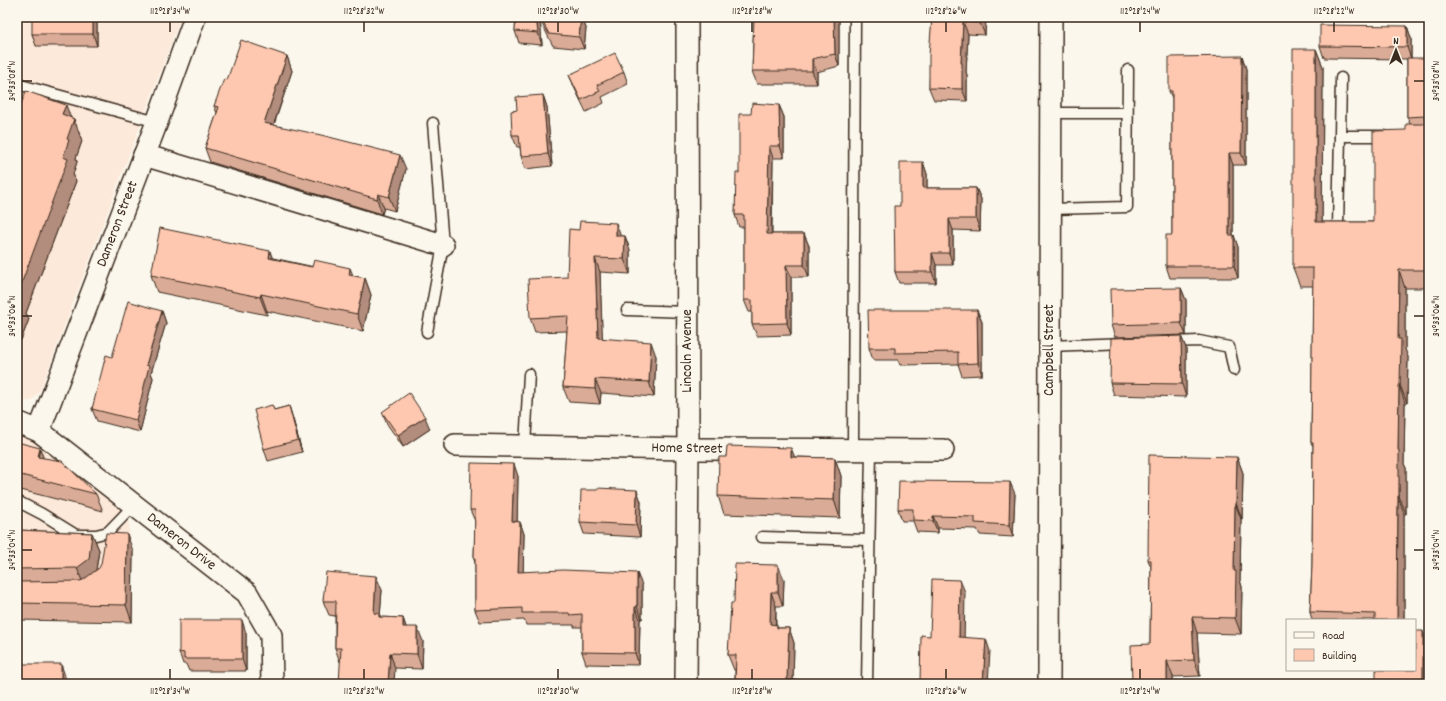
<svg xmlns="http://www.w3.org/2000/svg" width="1446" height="701" viewBox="0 0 1446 701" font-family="Dekko,sans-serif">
	<rect width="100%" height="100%" fill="#fbf7ec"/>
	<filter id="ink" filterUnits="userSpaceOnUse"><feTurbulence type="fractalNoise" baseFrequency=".025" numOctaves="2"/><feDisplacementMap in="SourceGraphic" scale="8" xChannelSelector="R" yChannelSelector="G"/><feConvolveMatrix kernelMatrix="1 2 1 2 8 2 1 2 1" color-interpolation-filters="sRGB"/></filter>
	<g filter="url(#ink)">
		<g fill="#fce9da">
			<path d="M 17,17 L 181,17 L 40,391 L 31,401 L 17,401 Z"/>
			<path d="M 17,430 L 32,435 L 129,506 L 130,618 L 17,616 Z"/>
		</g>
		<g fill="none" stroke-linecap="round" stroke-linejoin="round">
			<g stroke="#3b2a1e" stroke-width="13">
				<g id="lane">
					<path d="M 17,84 L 157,122"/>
					<path d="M 1051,113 L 1127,113"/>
					<path d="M 1340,136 L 1341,78"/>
					<path d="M 1050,209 L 1127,207 L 1128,70"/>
					<path d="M 1338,226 L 1340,136 L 1385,136"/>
					<path d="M 627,310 L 688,312"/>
					<path d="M 427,332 L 443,245 L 433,123"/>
					<path d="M 1170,342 L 1199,341 L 1229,347 L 1234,370"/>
					<path d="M 1050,346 L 1124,343"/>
					<path d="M 525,446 L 529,374"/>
					<path d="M 853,450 L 855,17"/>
					<path d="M 17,501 L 42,514 L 76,535 L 96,535 L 108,532 L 134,505"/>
					<path d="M 762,537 L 869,540"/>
					<path d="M 867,684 L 871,450"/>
				</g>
			</g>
			<g stroke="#3b2a1e" stroke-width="24">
				<g id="street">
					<path d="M 144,155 L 443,245"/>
					<path d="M 17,422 L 39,431 L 247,593 L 271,635 L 272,684"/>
					<path d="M 39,431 L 157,122 L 195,17"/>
					<path d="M 455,445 L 688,449 L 943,450"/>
					<path d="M 686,684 L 688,449 L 687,17"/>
					<path d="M 1049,684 L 1051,17"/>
				</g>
			</g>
			<use href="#lane" stroke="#fbf7ec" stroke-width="10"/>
			<use href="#street" stroke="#fbf7ec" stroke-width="21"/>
		</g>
		<g fill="#daac97" stroke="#3b2a1e">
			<path d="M 97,17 L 97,46 L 36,46 L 32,34 Z"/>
			<path d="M 516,17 L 582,17 L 586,28 L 584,49 L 553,46 L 542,24 L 540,18 L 542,45 L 519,43 L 515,31 Z"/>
			<path d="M 754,17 L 839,17 L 839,66 L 817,72 L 817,84 L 757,84 L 752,71 Z"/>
			<path d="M 932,17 L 986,17 L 985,35 L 968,34 L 966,72 L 967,75 L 967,101 L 934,100 L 929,88 Z"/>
			<path d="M 1407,26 L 1411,38 L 1411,58 L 1429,62 L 1429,288 L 1405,288 L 1405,350 L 1408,357 L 1407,403 L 1405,403 L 1404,464 L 1406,468 L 1406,514 L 1404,514 L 1404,620 L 1312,620 L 1310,612 L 1312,565 L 1313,446 L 1311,443 L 1313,286 L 1300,286 L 1293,268 L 1316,49 L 1323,67 L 1322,222 L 1373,222 L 1410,124 L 1407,117 L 1407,59 L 1324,58 L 1320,46 Z"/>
			<path d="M 287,56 L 292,71 L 274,125 L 406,169 L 395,211 L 384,208 L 382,214 L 210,162 L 205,148 L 217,113 L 214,106 L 227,80 Z"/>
			<path d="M 1242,56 L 1246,69 L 1246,165 L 1233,165 L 1233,235 L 1238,247 L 1238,278 L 1170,278 L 1166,266 L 1172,235 L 1172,98 L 1169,91 Z"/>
			<path d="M 624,72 L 628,84 L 602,97 L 604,103 L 586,112 L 574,87 L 569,75 Z"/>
			<path d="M 543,95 L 547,107 L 552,166 L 525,169 L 521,156 L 520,147 L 517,147 L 512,135 L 517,110 Z"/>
			<path d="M 779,105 L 784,117 L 784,158 L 773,158 L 772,234 L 804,234 L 809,246 L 809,277 L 791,277 L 791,335 L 757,336 L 752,324 L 752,312 L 749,312 L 744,300 L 744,227 L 739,227 L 735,215 L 739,173 Z"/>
			<path d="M 17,115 L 70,117 L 74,119 L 82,141 L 76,158 L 77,162 L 73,174 L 76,181 L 26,313 L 29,319 L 21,340 L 17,339 Z"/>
			<path d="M 923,162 L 927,174 L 927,188 L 976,188 L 981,199 L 980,231 L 953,230 L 953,265 L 936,265 L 936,283 L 899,283 L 895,272 L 900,206 Z"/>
			<path d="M 621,236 L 625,236 L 630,250 L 630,274 L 600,272 L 602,338 L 656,356 L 654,397 L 601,393 L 600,404 L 569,402 L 563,387 L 567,331 L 535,332 L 530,318 L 567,277 Z"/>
			<path d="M 273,258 L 365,278 L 371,295 L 363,331 L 267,311 L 267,315 L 157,292 L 151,275 Z"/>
			<path d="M 1181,288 L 1186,300 L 1186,335 L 1115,337 L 1111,325 Z"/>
			<path d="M 977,310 L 982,322 L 982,375 L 962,376 L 958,364 L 900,365 L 898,360 L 873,360 L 869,348 Z"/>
			<path d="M 162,311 L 166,323 L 151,373 L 153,378 L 140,432 L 97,421 L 92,409 L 112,357 Z"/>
			<path d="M 1181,336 L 1186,348 L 1186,397 L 1114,395 L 1110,383 Z"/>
			<path d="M 272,405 L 274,410 L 289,406 L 293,419 L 302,452 L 268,461 L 264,449 Z"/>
			<path d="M 382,412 L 430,429 L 403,447 L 387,424 Z"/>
			<path d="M 17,442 L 43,458 L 96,494 L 103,511 L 17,489 Z"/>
			<path d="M 795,457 L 835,458 L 841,476 L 840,518 L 724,514 L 718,496 Z"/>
			<path d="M 1237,457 L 1243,473 L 1242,519 L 1241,519 L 1240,580 L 1242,587 L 1241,634 L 1197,633 L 1200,676 L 1173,677 L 1173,684 L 1132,684 L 1150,644 L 1151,567 L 1148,560 Z"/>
			<path d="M 518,476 L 517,522 L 520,522 L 524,534 L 523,572 L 642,585 L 642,619 L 640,619 L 639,665 L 586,664 L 582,652 L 582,627 L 574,627 L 574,625 L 526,625 L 524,620 L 480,622 L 475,610 L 475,563 L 474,559 L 475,521 L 470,510 Z"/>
			<path d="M 637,490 L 641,502 L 640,537 L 584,534 L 580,522 Z"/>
			<path d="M 1015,494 L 1013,537 L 980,535 L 977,529 L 938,528 L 938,533 L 917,532 L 913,521 L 902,521 L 898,509 Z"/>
			<path d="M 17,530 L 92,533 L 99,550 L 96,570 L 133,551 L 132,622 L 17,620 Z"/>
			<path d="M 784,579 L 783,606 L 776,606 L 776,625 L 778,628 L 789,628 L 794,643 L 793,680 L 735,684 L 735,670 L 734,670 L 728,655 L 734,603 Z"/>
			<path d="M 382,590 L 380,617 L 403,618 L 406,627 L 423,641 L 422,669 L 395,668 L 340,662 L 335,648 L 335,616 L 329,615 L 323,601 Z"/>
			<path d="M 246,633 L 246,671 L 189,671 L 186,664 L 183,664 L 179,652 Z"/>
		</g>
		<g fill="#b28c7b" stroke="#3b2a1e">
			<path d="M 93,17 L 97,17 L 97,46 L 93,34 Z"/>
			<path d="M 536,17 L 539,17 L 540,18 L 542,45 L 538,33 Z"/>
			<path d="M 581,17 L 586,28 L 584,49 L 579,37 Z"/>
			<path d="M 834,17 L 839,17 L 839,66 L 835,54 Z"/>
			<path d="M 981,17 L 986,17 L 985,35 L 980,23 Z"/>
			<path d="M 963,22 L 968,34 L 966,72 L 967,75 L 967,101 L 962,89 L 961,63 Z"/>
			<path d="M 1407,26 L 1411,38 L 1411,59 L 1407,47 Z"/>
			<path d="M 1316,49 L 1323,67 L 1322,240 L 1316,222 Z"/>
			<path d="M 287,56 L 292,71 L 269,138 L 264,123 Z"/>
			<path d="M 1242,56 L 1246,69 L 1246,165 L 1241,153 Z"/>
			<path d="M 1427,58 L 1429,62 L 1429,119 L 1429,118 Z"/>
			<path d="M 812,59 L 817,72 L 817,84 L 812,71 Z"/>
			<path d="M 543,95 L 547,107 L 552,166 L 548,154 Z"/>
			<path d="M 66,105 L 73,124 L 74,119 L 82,141 L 76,158 L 77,162 L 73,174 L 76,181 L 26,313 L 29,319 L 21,340 L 17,329 L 17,296 L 63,157 L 62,114 Z"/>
			<path d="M 779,105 L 784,117 L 784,158 L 780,146 Z"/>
			<path d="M 1427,122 L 1429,128 L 1429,275 L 1427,270 Z"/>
			<path d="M 769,146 L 773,158 L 771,246 L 767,234 Z"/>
			<path d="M 1229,153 L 1233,165 L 1233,247 L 1229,235 Z"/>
			<path d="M 400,155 L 406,169 L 395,211 L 389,197 Z"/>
			<path d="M 923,162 L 927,174 L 927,199 L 923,188 Z"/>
			<path d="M 976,188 L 981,199 L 980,231 L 976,219 Z"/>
			<path d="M 378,194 L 384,208 L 382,214 L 377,199 Z"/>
			<path d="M 949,219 L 953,230 L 953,265 L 949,253 Z"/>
			<path d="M 616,223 L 621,237 L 616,236 Z"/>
			<path d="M 804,234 L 809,246 L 809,277 L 804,265 Z"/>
			<path d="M 1234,235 L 1238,247 L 1238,278 L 1234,266 Z"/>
			<path d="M 625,236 L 630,250 L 630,274 L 624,259 Z"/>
			<path d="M 270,251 L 276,268 L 269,258 Z"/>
			<path d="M 932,253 L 936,265 L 936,283 L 932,272 Z"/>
			<path d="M 595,258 L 600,272 L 603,353 L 598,338 Z"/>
			<path d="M 786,265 L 791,277 L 791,335 L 787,323 Z"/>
			<path d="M 350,268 L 357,285 L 349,275 Z"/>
			<path d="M 1399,270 L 1405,288 L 1405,349 L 1408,357 L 1407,403 L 1400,385 L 1398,339 Z"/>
			<path d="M 365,278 L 371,295 L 363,331 L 357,314 Z"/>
			<path d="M 1181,288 L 1186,300 L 1186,335 L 1181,323 Z"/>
			<path d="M 261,294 L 267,311 L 267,315 L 260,297 Z"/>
			<path d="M 977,310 L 982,322 L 982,375 L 978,363 Z"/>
			<path d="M 162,311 L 166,323 L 151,373 L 153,378 L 140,432 L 136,420 L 146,365 Z"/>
			<path d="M 1181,336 L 1186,348 L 1186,397 L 1182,384 Z"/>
			<path d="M 651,342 L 656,356 L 654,397 L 649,382 Z"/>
			<path d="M 595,379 L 601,393 L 600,404 L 595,389 Z"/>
			<path d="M 1399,385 L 1405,403 L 1404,464 L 1406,468 L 1406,514 L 1399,496 L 1398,450 Z"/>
			<path d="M 289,406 L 293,419 L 302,452 L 298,440 Z"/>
			<path d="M 425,417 L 430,429 L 403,447 L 398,435 Z"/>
			<path d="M 40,448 L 46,465 L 38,457 Z"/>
			<path d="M 791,448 L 798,465 L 791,457 Z"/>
			<path d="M 1237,457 L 1243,473 L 1242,519 L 1236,503 Z"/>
			<path d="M 835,458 L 841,476 L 840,518 L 834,500 Z"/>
			<path d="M 514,464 L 518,476 L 517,534 L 512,521 Z"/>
			<path d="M 1010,482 L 1015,494 L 1013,537 L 1009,525 Z"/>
			<path d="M 637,490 L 641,502 L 640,537 L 636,525 Z"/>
			<path d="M 1398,496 L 1404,514 L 1404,620 L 1397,620 Z"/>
			<path d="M 1235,503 L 1241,519 L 1240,580 L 1242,587 L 1241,634 L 1235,618 L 1234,571 Z"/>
			<path d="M 933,516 L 938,528 L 938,533 L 933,521 Z"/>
			<path d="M 520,522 L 524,534 L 523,584 L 518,572 Z"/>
			<path d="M 92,533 L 99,550 L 95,577 L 84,586 L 77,568 Z"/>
			<path d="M 127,534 L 133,551 L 132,622 L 126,605 Z"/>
			<path d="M 778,565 L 784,579 L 783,606 L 778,592 Z"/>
			<path d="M 637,573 L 642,585 L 642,619 L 637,607 Z"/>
			<path d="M 376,576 L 382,590 L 380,617 L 384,628 L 374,613 Z"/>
			<path d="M 960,580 L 965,592 L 964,649 L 959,637 Z"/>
			<path d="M 771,592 L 776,606 L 775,639 L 770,624 Z"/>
			<path d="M 635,607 L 640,619 L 639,665 L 635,653 Z"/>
			<path d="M 1192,617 L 1197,633 L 1200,676 L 1194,660 Z"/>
			<path d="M 403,618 L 408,633 L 403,627 Z"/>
			<path d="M 242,620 L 246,633 L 246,671 L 242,659 Z"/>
			<path d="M 417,627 L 423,641 L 422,669 L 417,654 Z"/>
			<path d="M 789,628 L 794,643 L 793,684 L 787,680 Z"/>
			<path d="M 1423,631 L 1429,648 L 1429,684 L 1423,684 Z"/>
			<path d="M 986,639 L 990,651 L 988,684 L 984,684 L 983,682 Z"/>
			<path d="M 390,653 L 395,668 L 394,684 L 388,684 Z"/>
			<path d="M 1167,661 L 1173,677 L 1173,684 L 1167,684 Z"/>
			<path d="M 61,664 L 65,676 L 65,684 L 61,684 Z"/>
		</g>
		<g fill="#fec8b0" stroke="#3b2a1e">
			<rect x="32" y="17" width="61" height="17"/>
			<path d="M 516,17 L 536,17 L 538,33 L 515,31 Z"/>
			<path d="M 540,17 L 581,17 L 579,37 L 549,34 Z"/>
			<path d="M 754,17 L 834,17 L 835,54 L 812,59 L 812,71 L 752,71 Z"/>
			<path d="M 932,17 L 981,17 L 980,23 L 963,22 L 961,63 L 962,63 L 962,89 L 929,88 L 929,55 Z"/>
			<path d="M 1320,25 L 1407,26 L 1407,47 L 1320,46 Z"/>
			<path d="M 241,40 L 287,56 L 264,123 L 321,135 L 400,155 L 389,197 L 378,194 L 377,199 L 205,148 L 219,107 L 214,106 L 224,79 L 227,80 Z"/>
			<path d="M 1293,49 L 1316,49 L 1316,222 L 1373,222 L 1373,131 L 1406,130 L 1406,124 L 1423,124 L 1427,122 L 1427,270 L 1399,270 L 1398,339 L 1401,339 L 1400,385 L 1399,385 L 1398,450 L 1399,450 L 1399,496 L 1398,496 L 1397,620 L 1375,620 L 1375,614 L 1310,612 L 1312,565 L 1313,443 L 1311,443 L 1313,268 L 1293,268 Z"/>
			<path d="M 615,53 L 624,72 L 597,85 L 600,91 L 581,100 L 569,75 Z"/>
			<path d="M 1242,56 L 1241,153 L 1229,153 L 1229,235 L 1234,235 L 1234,266 L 1166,266 L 1166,235 L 1172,235 L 1172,91 L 1169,91 L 1169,57 Z"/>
			<path d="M 1407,58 L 1427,58 L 1429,118 L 1425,116 L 1407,117 Z"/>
			<path d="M 26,91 L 66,105 L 62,114 L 74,119 L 67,139 L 69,140 L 63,157 L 68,159 L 17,295 L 17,115 Z"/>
			<path d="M 543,95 L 548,154 L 521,156 L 519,135 L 512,135 L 511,111 L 517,110 L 516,97 Z"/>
			<path d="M 752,103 L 779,105 L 780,146 L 769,146 L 767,234 L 804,234 L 804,265 L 786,265 L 787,323 L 752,324 L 752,300 L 744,300 L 744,215 L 735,215 L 736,173 L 739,173 L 739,114 L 751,114 Z"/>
			<path d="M 900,162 L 923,162 L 923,188 L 976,188 L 976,219 L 949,219 L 949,253 L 932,253 L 932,272 L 895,272 L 894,206 L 900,206 Z"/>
			<path d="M 580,221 L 616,223 L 616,236 L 625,236 L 624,259 L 595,258 L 598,338 L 651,342 L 649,382 L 595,379 L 595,389 L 563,387 L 568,316 L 530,318 L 528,279 L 567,277 L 569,229 L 579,230 Z"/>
			<path d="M 160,228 L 270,251 L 269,258 L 312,267 L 314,260 L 350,268 L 349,275 L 365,278 L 357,314 L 261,294 L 260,297 L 151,275 Z"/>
			<path d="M 1181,288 L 1181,323 L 1111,325 L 1110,289 Z"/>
			<path d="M 17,296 L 21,297 L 17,308 Z"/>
			<path d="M 128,301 L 162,311 L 146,365 L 149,366 L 136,420 L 92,409 L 106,355 L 112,357 Z"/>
			<path d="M 868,310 L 977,310 L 978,363 L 958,364 L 958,352 L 895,353 L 895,348 L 869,348 Z"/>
			<path d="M 1181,336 L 1182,384 L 1110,383 L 1111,338 Z"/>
			<path d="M 409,393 L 425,417 L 398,435 L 382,412 Z"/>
			<path d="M 272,405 L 274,410 L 289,406 L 298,440 L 264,449 L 254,410 Z"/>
			<path d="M 17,442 L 40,448 L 38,457 L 62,461 L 96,494 L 17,474 Z"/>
			<path d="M 727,446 L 791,448 L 791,457 L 835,458 L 834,500 L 718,496 L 719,457 L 726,457 Z"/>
			<path d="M 1149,455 L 1237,457 L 1236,503 L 1235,503 L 1234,571 L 1236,571 L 1235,618 L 1192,617 L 1194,660 L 1167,661 L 1167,684 L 1132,684 L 1131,645 L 1150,644 L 1151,560 L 1148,560 Z"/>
			<path d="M 471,463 L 514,464 L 512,521 L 520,522 L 518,572 L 563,570 L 637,573 L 637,607 L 635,607 L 635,653 L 582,652 L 582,614 L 570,615 L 569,613 L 522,613 L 522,608 L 475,610 L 475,559 L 474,559 L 475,510 L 470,510 Z"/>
			<path d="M 899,481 L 1010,482 L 1009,525 L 975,523 L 975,517 L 933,516 L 933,521 L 913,520 L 913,509 L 898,509 Z"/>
			<path d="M 597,488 L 637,490 L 636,525 L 580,522 L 581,490 L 597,490 Z"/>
			<path d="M 17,530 L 92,533 L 89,559 L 77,568 L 17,569 Z"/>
			<path d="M 106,533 L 127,534 L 126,605 L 17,603 L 17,582 L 80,581 L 83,580 L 99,568 L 101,564 Z"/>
			<path d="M 735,564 L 778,565 L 778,592 L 771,592 L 770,624 L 777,625 L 777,628 L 789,628 L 787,680 L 834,681 L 834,684 L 735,684 L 736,655 L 728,655 L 731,603 L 734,603 Z"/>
			<path d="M 326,572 L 376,576 L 374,613 L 379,614 L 379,617 L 403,618 L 403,627 L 417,627 L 417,654 L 390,653 L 388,684 L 339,684 L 341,648 L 335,648 L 336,601 L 323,601 Z"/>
			<path d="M 932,579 L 960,580 L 959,637 L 986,639 L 983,682 L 985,682 L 985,684 L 920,684 L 921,635 L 930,636 Z"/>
			<path d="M 179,620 L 242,620 L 242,659 L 184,659 L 184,653 L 179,652 Z"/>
			<path d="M 1415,631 L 1423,631 L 1423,684 L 1376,684 L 1376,670 L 1415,670 Z"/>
			<rect x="17" y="664" width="44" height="20"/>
		</g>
	</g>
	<path fill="none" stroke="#3b2a1e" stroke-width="1.5" d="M 170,22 L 170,32M 364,22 L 364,32M 558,22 L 558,32M 752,22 L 752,32M 946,22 L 946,32M 1140,22 L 1140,32M 1334,22 L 1334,32M 22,81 L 32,81M 1414,81 L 1424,81M 22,316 L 32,316M 1414,316 L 1424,316M 22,550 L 32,550M 1414,550 L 1424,550M 170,669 L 170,679M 364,669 L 364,679M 558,669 L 558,679M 752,669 L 752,679M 946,669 L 946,679M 1140,669 L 1140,679"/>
	<g text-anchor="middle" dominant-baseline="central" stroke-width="3" stroke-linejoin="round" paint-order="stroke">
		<g font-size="15" fill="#3b2a1e" stroke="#fbf7ec">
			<text transform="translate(118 224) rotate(-69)">Dameron Street</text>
			<text transform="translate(1050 350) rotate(-90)">Campbell Street</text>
			<text transform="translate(688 351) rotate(-90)">Lincoln Avenue</text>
			<text transform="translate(687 449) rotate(1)">Home Street</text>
			<text transform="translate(181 542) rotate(38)">Dameron Drive</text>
		</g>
	</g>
	<rect width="1446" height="701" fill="none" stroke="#fbf7ec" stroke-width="44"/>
	<rect x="1286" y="619" width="130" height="52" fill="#fbf7ec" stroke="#aea59a"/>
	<rect x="1294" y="632" width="20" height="6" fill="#fbf7ec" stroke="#aea59a"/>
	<text x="1322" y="639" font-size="12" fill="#3b2a1e">Road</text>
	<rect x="1294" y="649" width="20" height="12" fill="#fec8b0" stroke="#aea59a"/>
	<text x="1322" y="659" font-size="12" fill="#3b2a1e">Building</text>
	<g transform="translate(1396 50)" stroke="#fbf7ec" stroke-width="3" paint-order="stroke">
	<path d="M0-3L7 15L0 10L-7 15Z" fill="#3b2a1e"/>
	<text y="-6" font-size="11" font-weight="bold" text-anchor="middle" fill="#3b2a1e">N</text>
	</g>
	<rect x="22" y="22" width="1402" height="657" fill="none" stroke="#3b2a1e" stroke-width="1.5"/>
	<g font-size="10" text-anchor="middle" fill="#3b2a1e">
		<text x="170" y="14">112°28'34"W</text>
		<text x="364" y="14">112°28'32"W</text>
		<text x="558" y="14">112°28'30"W</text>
		<text x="752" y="14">112°28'28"W</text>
		<text x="946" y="14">112°28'26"W</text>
		<text x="1140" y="14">112°28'24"W</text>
		<text x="1334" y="14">112°28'22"W</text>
		<text transform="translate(11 81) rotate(-90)" y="4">34°33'08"N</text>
		<text transform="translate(1435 81) rotate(-90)" y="4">34°33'08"N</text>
		<text transform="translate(11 316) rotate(-90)" y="4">34°33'06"N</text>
		<text transform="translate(1435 316) rotate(-90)" y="4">34°33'06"N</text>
		<text transform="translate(11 550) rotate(-90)" y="4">34°33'04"N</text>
		<text transform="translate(1435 550) rotate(-90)" y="4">34°33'04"N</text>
		<text x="170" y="694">112°28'34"W</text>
		<text x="364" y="694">112°28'32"W</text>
		<text x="558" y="694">112°28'30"W</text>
		<text x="752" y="694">112°28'28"W</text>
		<text x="946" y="694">112°28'26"W</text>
		<text x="1140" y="694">112°28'24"W</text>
	</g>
</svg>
